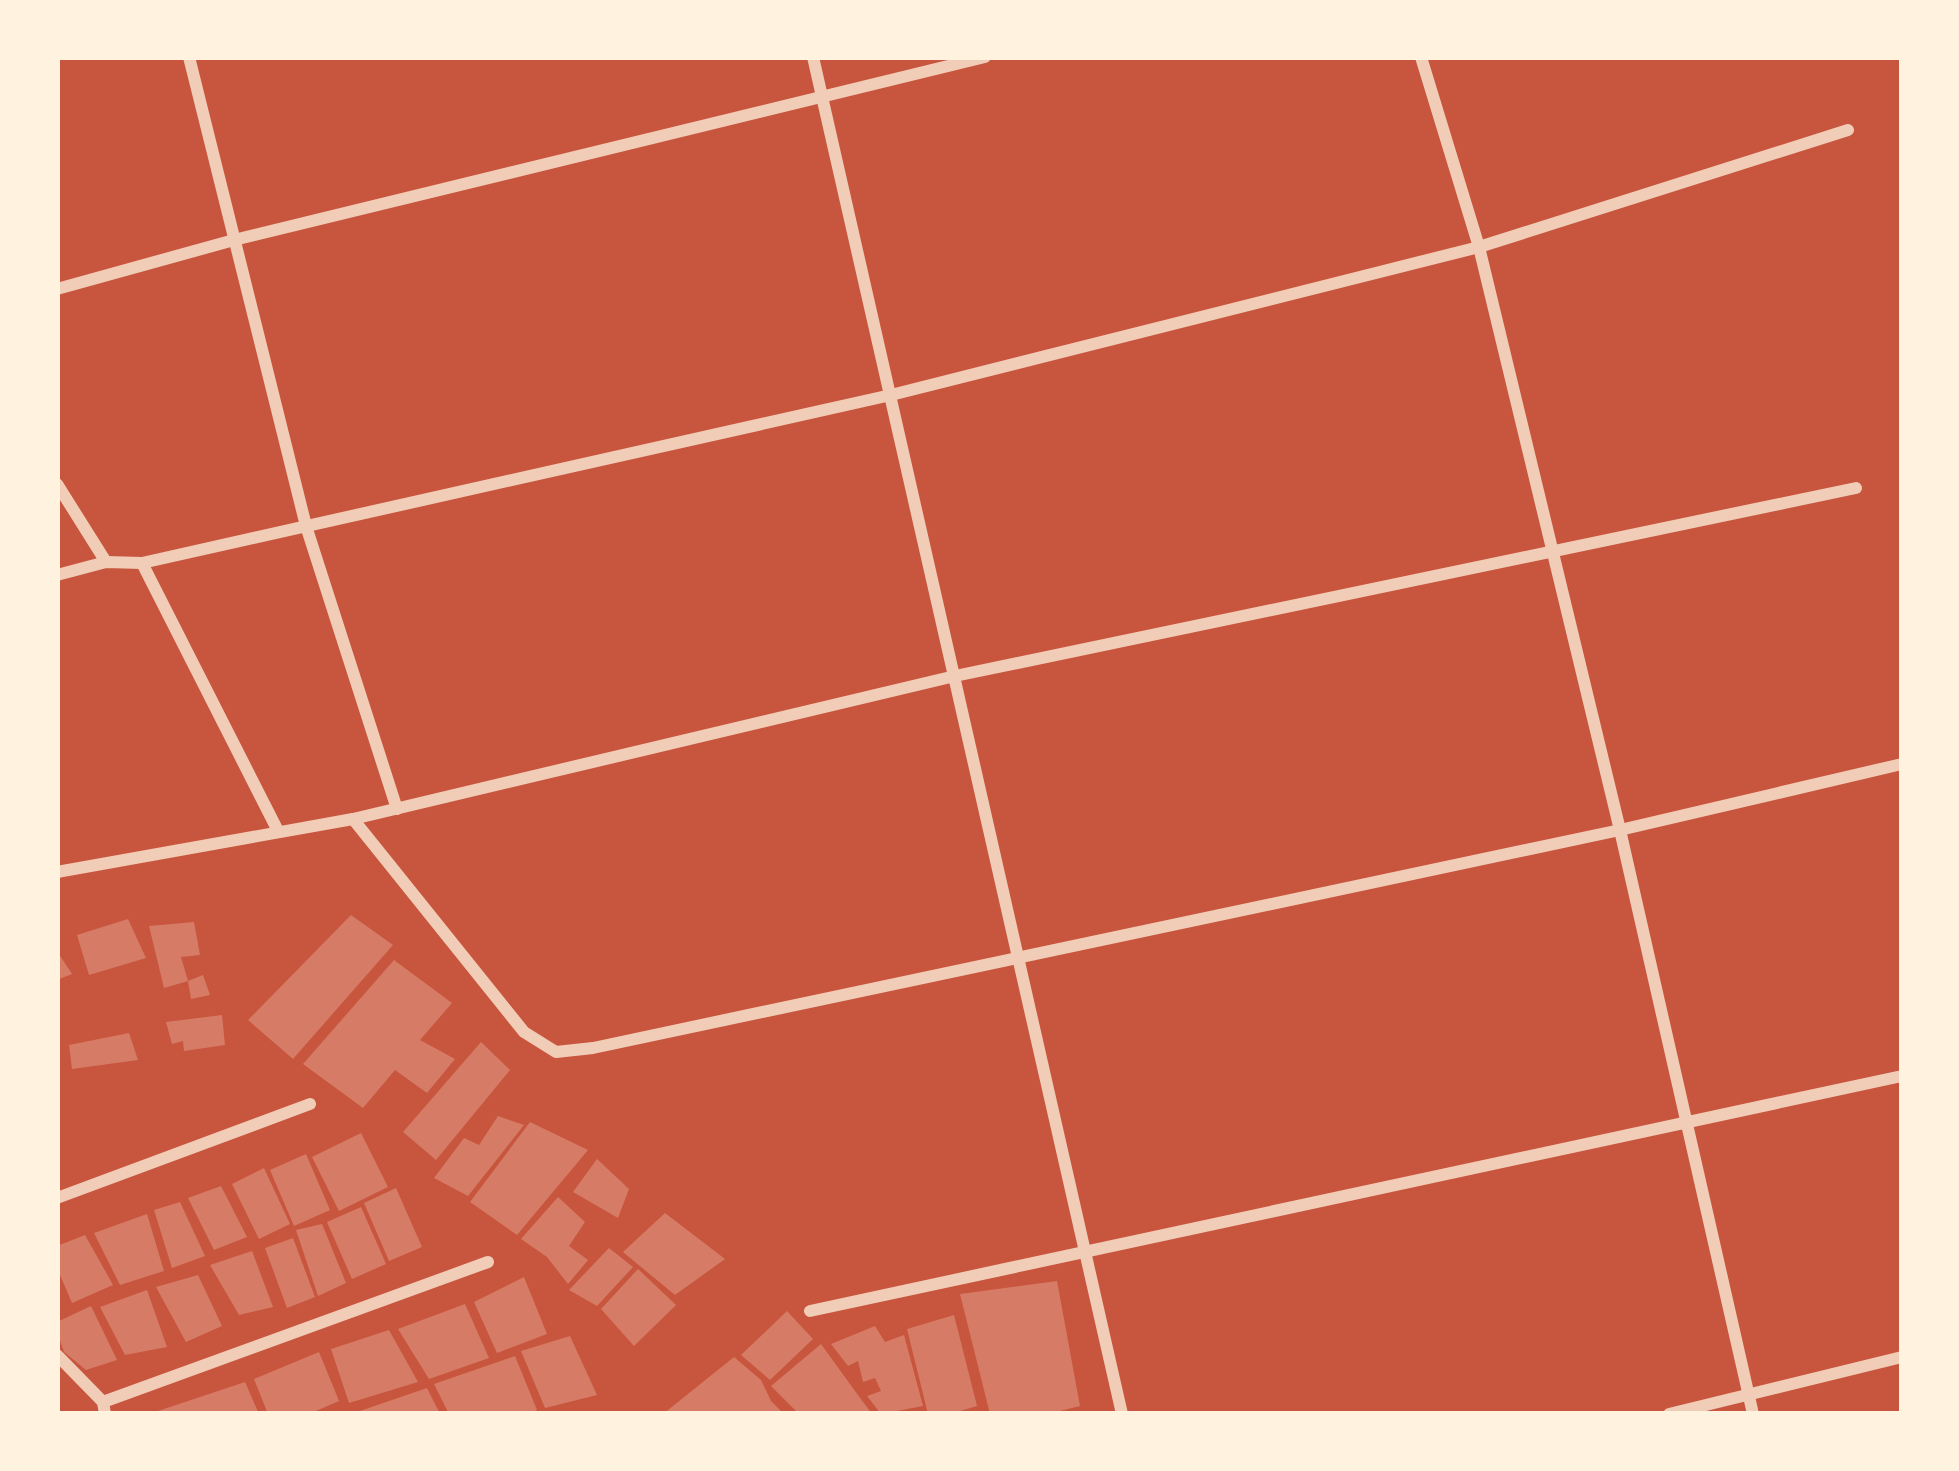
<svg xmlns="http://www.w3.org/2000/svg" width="1959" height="1471" viewBox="0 0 1959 1471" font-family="Figtree,sans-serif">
	<rect width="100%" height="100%" fill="#c8553d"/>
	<g fill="#d67c66">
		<path d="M 351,915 L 393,945 L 293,1059 L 248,1020 Z"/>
		<path d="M 128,919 L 146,958 L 89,975 L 77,935 Z"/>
		<path d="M 194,922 L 200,955 L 181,957 L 188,981 L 164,988 L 149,926 Z"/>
		<path d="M 57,951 L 72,974 L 57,980 Z"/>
		<path d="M 394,960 L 452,1003 L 420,1040 L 455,1059 L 427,1093 L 395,1070 L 363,1108 L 303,1064 Z"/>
		<path d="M 203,975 L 210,995 L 191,999 L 188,981 Z"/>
		<path d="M 222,1015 L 225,1045 L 184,1051 L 183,1041 L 172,1044 L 166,1022 Z"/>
		<path d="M 129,1033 L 138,1060 L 72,1069 L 69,1045 Z"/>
		<path d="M 481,1042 L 510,1070 L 436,1160 L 403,1132 Z"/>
		<path d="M 498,1116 L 524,1125 L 468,1196 L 434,1178 L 464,1138 L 479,1145 Z"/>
		<path d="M 530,1122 L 588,1150 L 517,1235 L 470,1202 Z"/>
		<path d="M 361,1133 L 388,1187 L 339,1211 L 312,1157 Z"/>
		<path d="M 306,1154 L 330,1210 L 294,1226 L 270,1170 Z"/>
		<path d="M 597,1159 L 629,1189 L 618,1218 L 573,1192 Z"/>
		<path d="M 264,1168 L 290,1224 L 259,1239 L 232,1184 Z"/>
		<path d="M 221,1186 L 247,1237 L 214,1250 L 188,1198 Z"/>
		<path d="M 396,1188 L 422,1247 L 389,1261 L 364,1203 Z"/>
		<path d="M 558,1197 L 585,1222 L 569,1246 L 588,1260 L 568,1284 L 547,1257 L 521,1239 Z"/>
		<path d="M 180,1202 L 205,1256 L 172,1268 L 154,1210 Z"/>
		<path d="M 361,1207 L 386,1264 L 352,1279 L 327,1222 Z"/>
		<path d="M 665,1213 L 725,1259 L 675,1295 L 623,1252 Z"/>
		<path d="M 147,1214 L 164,1271 L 120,1285 L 94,1233 Z"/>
		<path d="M 322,1224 L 346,1283 L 318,1296 L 296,1230 Z"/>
		<path d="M 85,1235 L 113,1285 L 72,1303 L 57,1268 L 57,1246 Z"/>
		<path d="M 293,1238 L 315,1297 L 287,1308 L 265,1248 Z"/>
		<path d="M 609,1248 L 633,1267 L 597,1306 L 569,1290 Z"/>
		<path d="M 252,1251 L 273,1307 L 239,1315 L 210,1265 Z"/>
		<path d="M 638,1269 L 676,1305 L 634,1346 L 601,1309 Z"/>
		<path d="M 198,1275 L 222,1326 L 186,1342 L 156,1287 Z"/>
		<path d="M 524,1277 L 547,1334 L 497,1353 L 474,1302 Z"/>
		<path d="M 1057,1281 L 1080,1406 L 1060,1411 L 1060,1414 L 990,1414 L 960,1294 Z"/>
		<path d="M 147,1290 L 167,1347 L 125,1355 L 100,1307 Z"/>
		<path d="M 465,1304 L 489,1358 L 429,1379 L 398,1329 Z"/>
		<path d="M 91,1306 L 117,1360 L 86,1370 L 64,1352 L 57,1332 L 57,1322 Z"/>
		<path d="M 787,1311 L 813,1339 L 770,1380 L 741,1355 Z"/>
		<path d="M 954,1315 L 977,1406 L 950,1414 L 928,1414 L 907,1329 Z"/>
		<path d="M 875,1326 L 885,1342 L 904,1335 L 923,1406 L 881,1414 L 867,1396 L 881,1391 L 875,1378 L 863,1382 L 858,1361 L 848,1366 L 831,1344 Z"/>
		<path d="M 389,1330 L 418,1382 L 349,1403 L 331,1349 Z"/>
		<path d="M 570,1336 L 597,1395 L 545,1408 L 521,1351 Z"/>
		<path d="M 821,1344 L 855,1391 L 872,1414 L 799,1414 L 771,1386 Z"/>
		<path d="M 319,1352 L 339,1401 L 309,1414 L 268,1414 L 254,1379 Z"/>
		<path d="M 515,1356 L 537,1410 L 527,1414 L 449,1414 L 434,1384 Z"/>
		<path d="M 734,1357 L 761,1380 L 771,1401 L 784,1414 L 663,1414 Z"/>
		<path d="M 245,1382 L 259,1414 L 152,1414 L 152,1413 Z"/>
		<path d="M 427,1388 L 440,1414 L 354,1414 L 354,1413 Z"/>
	</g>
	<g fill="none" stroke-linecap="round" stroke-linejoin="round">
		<g stroke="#f1ccb7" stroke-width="12">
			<path d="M 189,57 L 306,526 L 397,809"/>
			<path d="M 813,57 L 1122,1414"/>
			<path d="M 1421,57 L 1479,247 L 1620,830 L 1753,1414"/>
			<path d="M 57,289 L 234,240 L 985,57"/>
			<path d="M 57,484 L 106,562"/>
			<path d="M 142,563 L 278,831"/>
			<path d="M 57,575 L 106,562 L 142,563 L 891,395 L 1479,247 L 1848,130"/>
			<path d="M 353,819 L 524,1032 L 556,1052 L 593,1048 L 1620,830 L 1902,764"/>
			<path d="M 57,872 L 353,819 L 955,676 L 1856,488"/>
			<path d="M 57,1198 L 310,1104"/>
			<path d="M 810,1311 L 1902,1076"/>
			<path d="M 57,1355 L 103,1402"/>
			<path d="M 105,1414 L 103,1402 L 488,1262"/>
			<path d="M 1669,1414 L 1902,1357"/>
		</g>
	</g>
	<rect width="1959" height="1471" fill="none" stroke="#fff3e0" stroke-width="120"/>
</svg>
